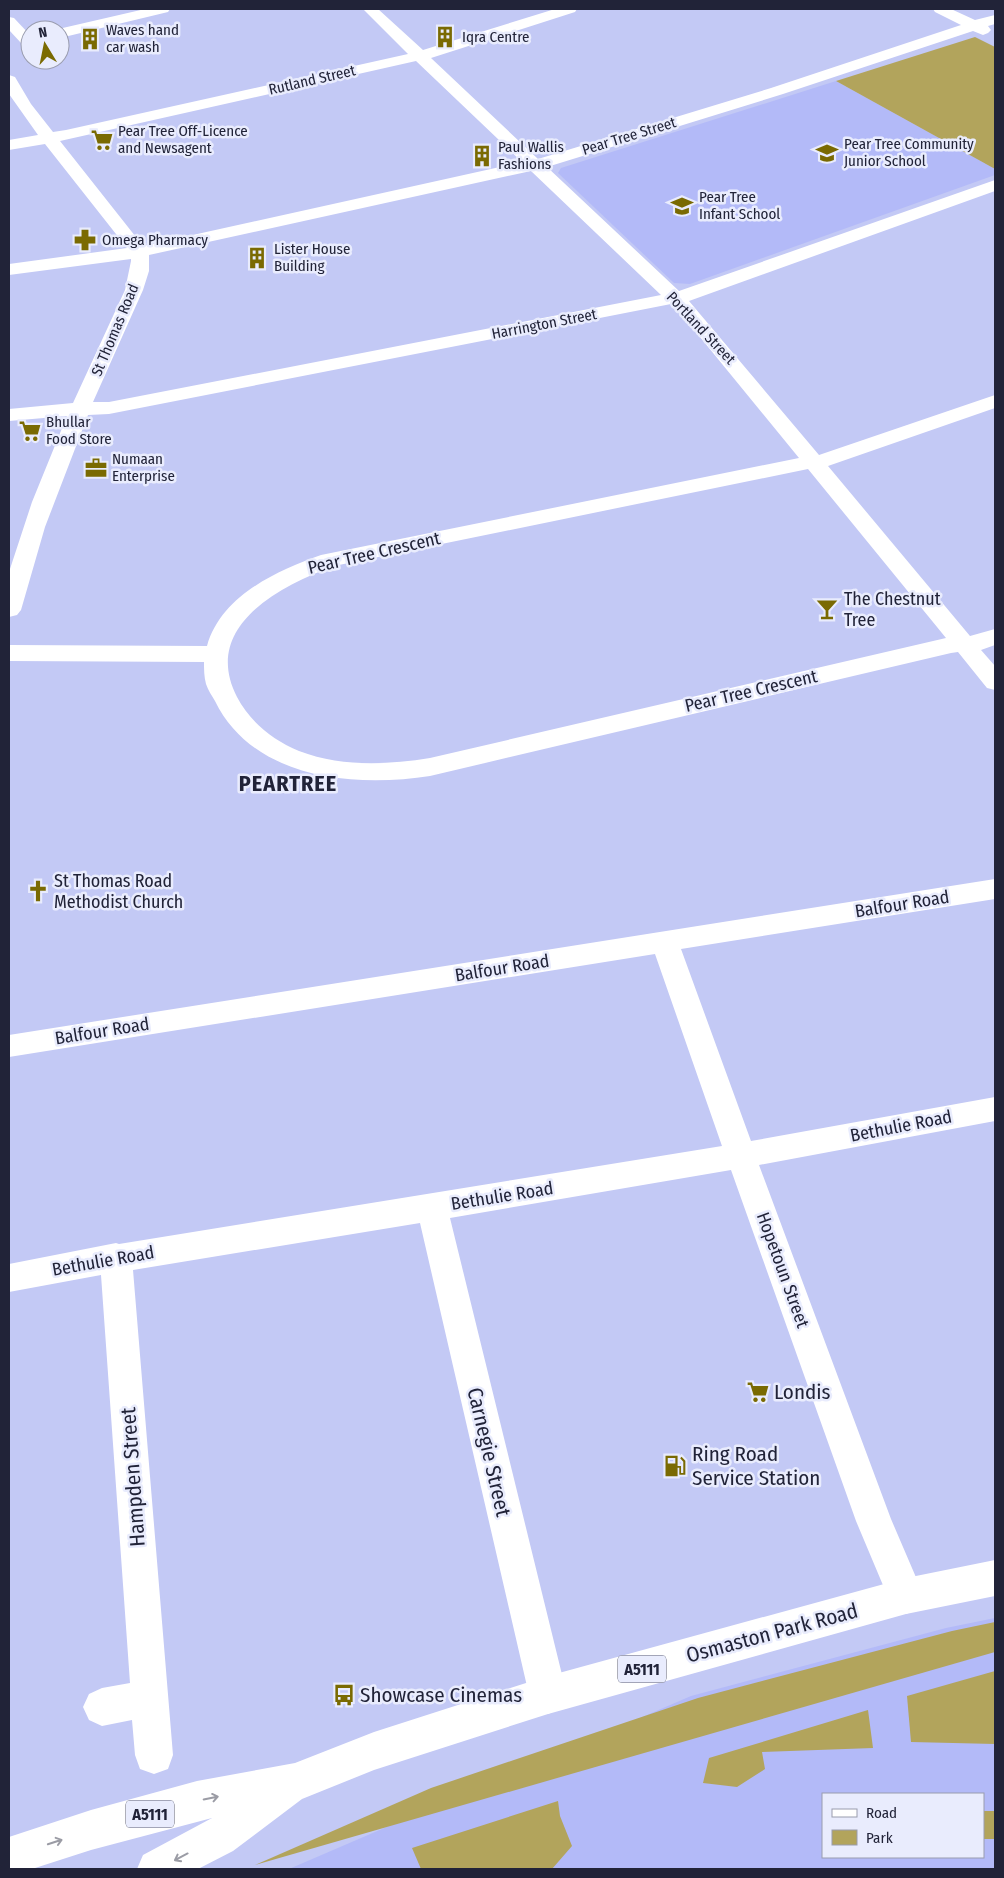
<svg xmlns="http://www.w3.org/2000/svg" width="1004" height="1878" viewBox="0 0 1004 1878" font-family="'Fira Sans Condensed',sans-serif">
	<rect width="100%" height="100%" fill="#c3c9f5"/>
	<g fill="#b3baf8" fill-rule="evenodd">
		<path d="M 836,81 L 995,169 L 995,175 L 690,284 L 674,283 L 558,173 L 561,168 Z"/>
		<path d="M 995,1618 L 995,1869 L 289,1869 L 691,1696 L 946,1628 ZM 823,1794 L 983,1794 L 983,1857 L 823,1857 Z"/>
	</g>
	<g fill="#b2a45c">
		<path d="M 975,37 L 995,47 L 995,169 L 836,81 Z"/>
		<path d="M 995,1622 L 995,1652 L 255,1865 L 431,1788 L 698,1698 L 952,1631 Z"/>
		<path d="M 995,1671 L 995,1744 L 911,1742 L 907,1696 Z"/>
		<path d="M 868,1710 L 873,1748 L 762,1752 L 765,1769 L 737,1787 L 703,1783 L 709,1758 Z"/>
		<path d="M 558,1801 L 560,1816 L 572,1846 L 552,1869 L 421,1869 L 412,1848 Z"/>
		<rect x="983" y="1811" width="12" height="28"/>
	</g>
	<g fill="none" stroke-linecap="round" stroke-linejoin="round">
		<g fill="#fff" fill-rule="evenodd">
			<path d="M 145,9 L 170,9 L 168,12 L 60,38 L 60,30 L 54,30 Z"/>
			<path d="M 363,9 L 378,9 L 423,50 L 555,9 L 577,9 L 575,12 L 431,58 L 538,159 L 771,88 L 961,25 L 935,12 L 933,9 L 951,9 L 975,20 L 995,15 L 995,24 L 988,26 L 991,30 L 988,33 L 983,35 L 973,31 L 783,94 L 547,167 L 679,291 L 995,180 L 995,191 L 689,301 L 819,455 L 995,395 L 995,408 L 828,466 L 970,636 L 995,629 L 995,645 L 981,650 L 995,666 L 995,690 L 987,688 L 958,652 L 951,653 L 430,776 C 354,788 253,779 215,701 C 212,696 208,690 206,684 C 204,677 204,669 204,662 L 9,661 L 9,645 L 207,646 C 221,596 276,571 321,555 L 799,458 L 682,315 L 671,304 L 109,414 L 88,415 L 45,527 L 21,610 L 17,615 L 9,617 L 9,572 L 32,502 L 67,416 L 9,421 L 9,409 L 73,403 L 125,290 L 131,261 L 131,259 L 9,275 L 9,264 L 127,248 L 45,144 L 9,150 L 9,140 L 38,135 L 9,94 L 9,75 L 15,77 L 31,104 L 53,132 L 66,130 L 408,54 ZM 416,61 L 522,162 L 143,246 L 60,141 ZM 531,171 L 661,295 L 109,402 L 93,402 L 143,290 L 149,271 L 149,255 ZM 808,469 L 946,638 L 430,758 C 386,765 341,767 299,751 C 273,740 250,722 237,697 C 201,627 279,586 334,566 Z"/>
			<path d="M 9,17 L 14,18 L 30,35 L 30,45 L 22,44 L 9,30 Z"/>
			<path d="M 995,879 L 995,899 L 681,949 L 751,1141 L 995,1097 L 995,1121 L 759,1165 L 891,1519 L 924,1596 L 919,1609 L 906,1614 L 893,1609 L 856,1521 L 731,1170 L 450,1218 L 567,1695 L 561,1708 L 548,1714 L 535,1708 L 529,1695 L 420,1223 L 133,1270 L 173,1755 L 168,1769 L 154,1774 L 140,1769 L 135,1755 L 132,1720 L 102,1726 L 89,1720 L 83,1707 L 89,1694 L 102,1688 L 130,1683 L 101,1275 L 9,1292 L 9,1264 L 116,1243 L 119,1244 L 722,1146 L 655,954 L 9,1057 L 9,1035 Z"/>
		</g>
		<path fill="#fff" fill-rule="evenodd" d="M 995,1560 L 995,1596 L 906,1614 L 548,1714 L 374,1770 L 302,1799 L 233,1851 L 198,1869 L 137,1869 L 143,1855 L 212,1818 L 91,1850 L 32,1869 L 9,1869 L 9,1837 L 91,1810 L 197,1781 L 295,1763 L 374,1732 L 548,1676 L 906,1578 Z"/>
	</g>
	<defs><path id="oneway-shaft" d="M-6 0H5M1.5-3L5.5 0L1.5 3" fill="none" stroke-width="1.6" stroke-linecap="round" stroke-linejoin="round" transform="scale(1.25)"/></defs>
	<g stroke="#9b9ca5">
		<use href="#oneway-shaft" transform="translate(211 1798) rotate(-11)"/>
		<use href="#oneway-shaft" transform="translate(55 1842) rotate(-18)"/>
		<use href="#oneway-shaft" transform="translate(181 1857) rotate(152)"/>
	</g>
	<defs>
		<g id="building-bare" transform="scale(1.725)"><path d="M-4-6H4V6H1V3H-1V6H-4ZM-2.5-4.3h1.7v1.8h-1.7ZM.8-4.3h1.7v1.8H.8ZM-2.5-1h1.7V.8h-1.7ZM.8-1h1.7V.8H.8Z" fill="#7a6a02" stroke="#e9ecfd" stroke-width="2.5" paint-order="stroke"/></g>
		<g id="supermarket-bare" transform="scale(1.725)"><path d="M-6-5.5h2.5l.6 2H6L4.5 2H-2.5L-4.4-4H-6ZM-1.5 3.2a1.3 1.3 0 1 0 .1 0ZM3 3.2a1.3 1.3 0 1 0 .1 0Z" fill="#7a6a02" stroke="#e9ecfd" stroke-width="2.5" paint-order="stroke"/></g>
		<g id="school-bare" transform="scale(1.725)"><path d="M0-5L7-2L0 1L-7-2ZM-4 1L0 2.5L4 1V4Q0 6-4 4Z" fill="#7a6a02" stroke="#e9ecfd" stroke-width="2.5" paint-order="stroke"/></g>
		<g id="pharmacy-bare" transform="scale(1.725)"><path d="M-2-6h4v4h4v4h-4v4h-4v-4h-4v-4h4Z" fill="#7a6a02" stroke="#e9ecfd" stroke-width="2.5" paint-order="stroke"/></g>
		<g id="office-bare" transform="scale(1.725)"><path d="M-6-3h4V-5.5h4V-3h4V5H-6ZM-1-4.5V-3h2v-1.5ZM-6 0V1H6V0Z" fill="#7a6a02" stroke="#e9ecfd" stroke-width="2.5" paint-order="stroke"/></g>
		<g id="bar-bare" transform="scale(1.725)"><path d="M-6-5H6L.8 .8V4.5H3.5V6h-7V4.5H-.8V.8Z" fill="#7a6a02" stroke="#e9ecfd" stroke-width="2.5" paint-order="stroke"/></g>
		<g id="church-bare" transform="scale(1.725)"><path d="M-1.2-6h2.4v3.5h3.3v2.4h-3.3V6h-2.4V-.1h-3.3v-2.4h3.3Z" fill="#7a6a02" stroke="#e9ecfd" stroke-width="2.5" paint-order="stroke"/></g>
		<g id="fuel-bare" transform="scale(1.725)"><path d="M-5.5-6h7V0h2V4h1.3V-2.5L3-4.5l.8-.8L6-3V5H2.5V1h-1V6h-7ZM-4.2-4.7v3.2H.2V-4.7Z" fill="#7a6a02" stroke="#e9ecfd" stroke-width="2.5" paint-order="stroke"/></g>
		<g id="bus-bare" transform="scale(1.725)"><path d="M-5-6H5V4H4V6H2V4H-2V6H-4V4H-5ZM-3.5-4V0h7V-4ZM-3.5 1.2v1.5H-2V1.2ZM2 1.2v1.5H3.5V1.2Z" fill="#7a6a02" stroke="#e9ecfd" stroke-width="2.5" paint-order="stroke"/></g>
	</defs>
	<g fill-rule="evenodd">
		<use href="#building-bare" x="445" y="37"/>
		<use href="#building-bare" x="90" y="39"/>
		<use href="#supermarket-bare" x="102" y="140"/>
		<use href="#school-bare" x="827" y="153"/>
		<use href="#building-bare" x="482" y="156"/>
		<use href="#school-bare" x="682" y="206"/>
		<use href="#pharmacy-bare" x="85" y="240"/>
		<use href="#building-bare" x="257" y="258"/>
		<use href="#supermarket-bare" x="30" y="431"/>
		<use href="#office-bare" x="96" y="468"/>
		<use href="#bar-bare" x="827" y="609"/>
		<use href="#church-bare" x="38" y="891"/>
		<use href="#supermarket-bare" x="758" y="1392"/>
		<use href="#fuel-bare" x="675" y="1466"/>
		<use href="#bus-bare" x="344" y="1695"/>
	</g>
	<g text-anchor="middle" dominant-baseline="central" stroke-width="5" stroke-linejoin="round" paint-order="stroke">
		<g font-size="15" fill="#212338" stroke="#e9ecfd" text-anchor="start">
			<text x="106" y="30">Waves hand<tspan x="106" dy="17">car wash</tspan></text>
			<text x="462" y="37">Iqra Centre</text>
			<text x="118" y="131">Pear Tree Off-Licence<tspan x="118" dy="17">and Newsagent</tspan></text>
			<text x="844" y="144">Pear Tree Community<tspan x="844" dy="17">Junior School</tspan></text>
			<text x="498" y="147">Paul Wallis<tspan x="498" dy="17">Fashions</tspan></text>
			<text x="699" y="197">Pear Tree<tspan x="699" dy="17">Infant School</tspan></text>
			<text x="102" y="240">Omega Pharmacy</text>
			<text x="274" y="249">Lister House<tspan x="274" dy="17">Building</tspan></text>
			<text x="46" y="422">Bhullar<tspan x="46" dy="17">Food Store</tspan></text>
			<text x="112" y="459">Numaan<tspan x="112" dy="17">Enterprise</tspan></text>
		</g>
		<g font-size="15" fill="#212338" stroke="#e9ecfd">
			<text transform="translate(312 80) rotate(-13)">Rutland Street</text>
			<text transform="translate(629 136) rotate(-17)">Pear Tree Street</text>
			<text transform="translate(544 324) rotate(-11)">Harrington Street</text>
			<text transform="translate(701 328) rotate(47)">Portland Street</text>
			<text transform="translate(115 330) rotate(-67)">St Thomas Road</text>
		</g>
		<g fill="#e9ecfd" stroke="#5d5f73" stroke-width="1">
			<rect x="618" y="1655.5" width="48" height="27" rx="4"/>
			<rect x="126" y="1800.5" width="48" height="27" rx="4"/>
		</g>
		<g font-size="16" font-weight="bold" fill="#212338">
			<text x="642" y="1669">A5111</text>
			<text x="150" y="1814">A5111</text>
		</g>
		<g font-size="18" fill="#212338" stroke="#e9ecfd">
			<text transform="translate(374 553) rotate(-13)">Pear Tree Crescent</text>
			<text transform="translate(751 691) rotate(-13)">Pear Tree Crescent</text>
			<text transform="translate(902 904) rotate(-9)">Balfour Road</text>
			<text transform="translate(502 968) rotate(-9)">Balfour Road</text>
			<text transform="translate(102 1031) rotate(-9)">Balfour Road</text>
			<text transform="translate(901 1126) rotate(-11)">Bethulie Road</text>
			<text transform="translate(502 1196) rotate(-9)">Bethulie Road</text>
			<text transform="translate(103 1261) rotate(-10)">Bethulie Road</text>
			<text transform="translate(783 1270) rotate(70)">Hopetoun Street</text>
		</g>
		<g font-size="18" fill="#212338" stroke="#e9ecfd" text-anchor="start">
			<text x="844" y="599">The Chestnut<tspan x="844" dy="21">Tree</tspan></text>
			<text x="54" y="881">St Thomas Road<tspan x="54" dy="21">Methodist Church</tspan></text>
		</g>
		<g font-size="21" fill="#212338" stroke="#e9ecfd" text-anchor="start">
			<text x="774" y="1392">Londis</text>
			<text x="692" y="1454">Ring Road<tspan x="692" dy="24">Service Station</tspan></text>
			<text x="360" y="1695">Showcase Cinemas</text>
		</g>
		<g font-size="21" fill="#212338" stroke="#e9ecfd">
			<text transform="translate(489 1452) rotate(77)">Carnegie Street</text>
			<text transform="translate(133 1477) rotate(-94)">Hampden Street</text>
			<text transform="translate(772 1633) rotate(-15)">Osmaston Park Road</text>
		</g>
		<g font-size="22" font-weight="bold" letter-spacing="1" fill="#212338" stroke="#e9ecfd">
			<text x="288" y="783">PEARTREE</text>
		</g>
	</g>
	<rect width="1004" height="1878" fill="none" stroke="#212338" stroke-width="20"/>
	<rect x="822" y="1793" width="162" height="65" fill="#e9ecfd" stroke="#999cae"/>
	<rect x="832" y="1809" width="25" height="8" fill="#ffffff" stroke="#999cae"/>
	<text x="866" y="1818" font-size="15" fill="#212338">Road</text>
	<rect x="832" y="1830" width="25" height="15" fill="#b2a45c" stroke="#999cae"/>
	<text x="866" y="1843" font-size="15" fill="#212338">Park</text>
	<g transform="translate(45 45) rotate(350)"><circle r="24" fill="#e9ecfd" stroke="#999cae"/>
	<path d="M0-4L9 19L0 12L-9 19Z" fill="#7a6a02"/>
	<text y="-8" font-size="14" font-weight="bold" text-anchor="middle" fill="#212338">N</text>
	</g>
</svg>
